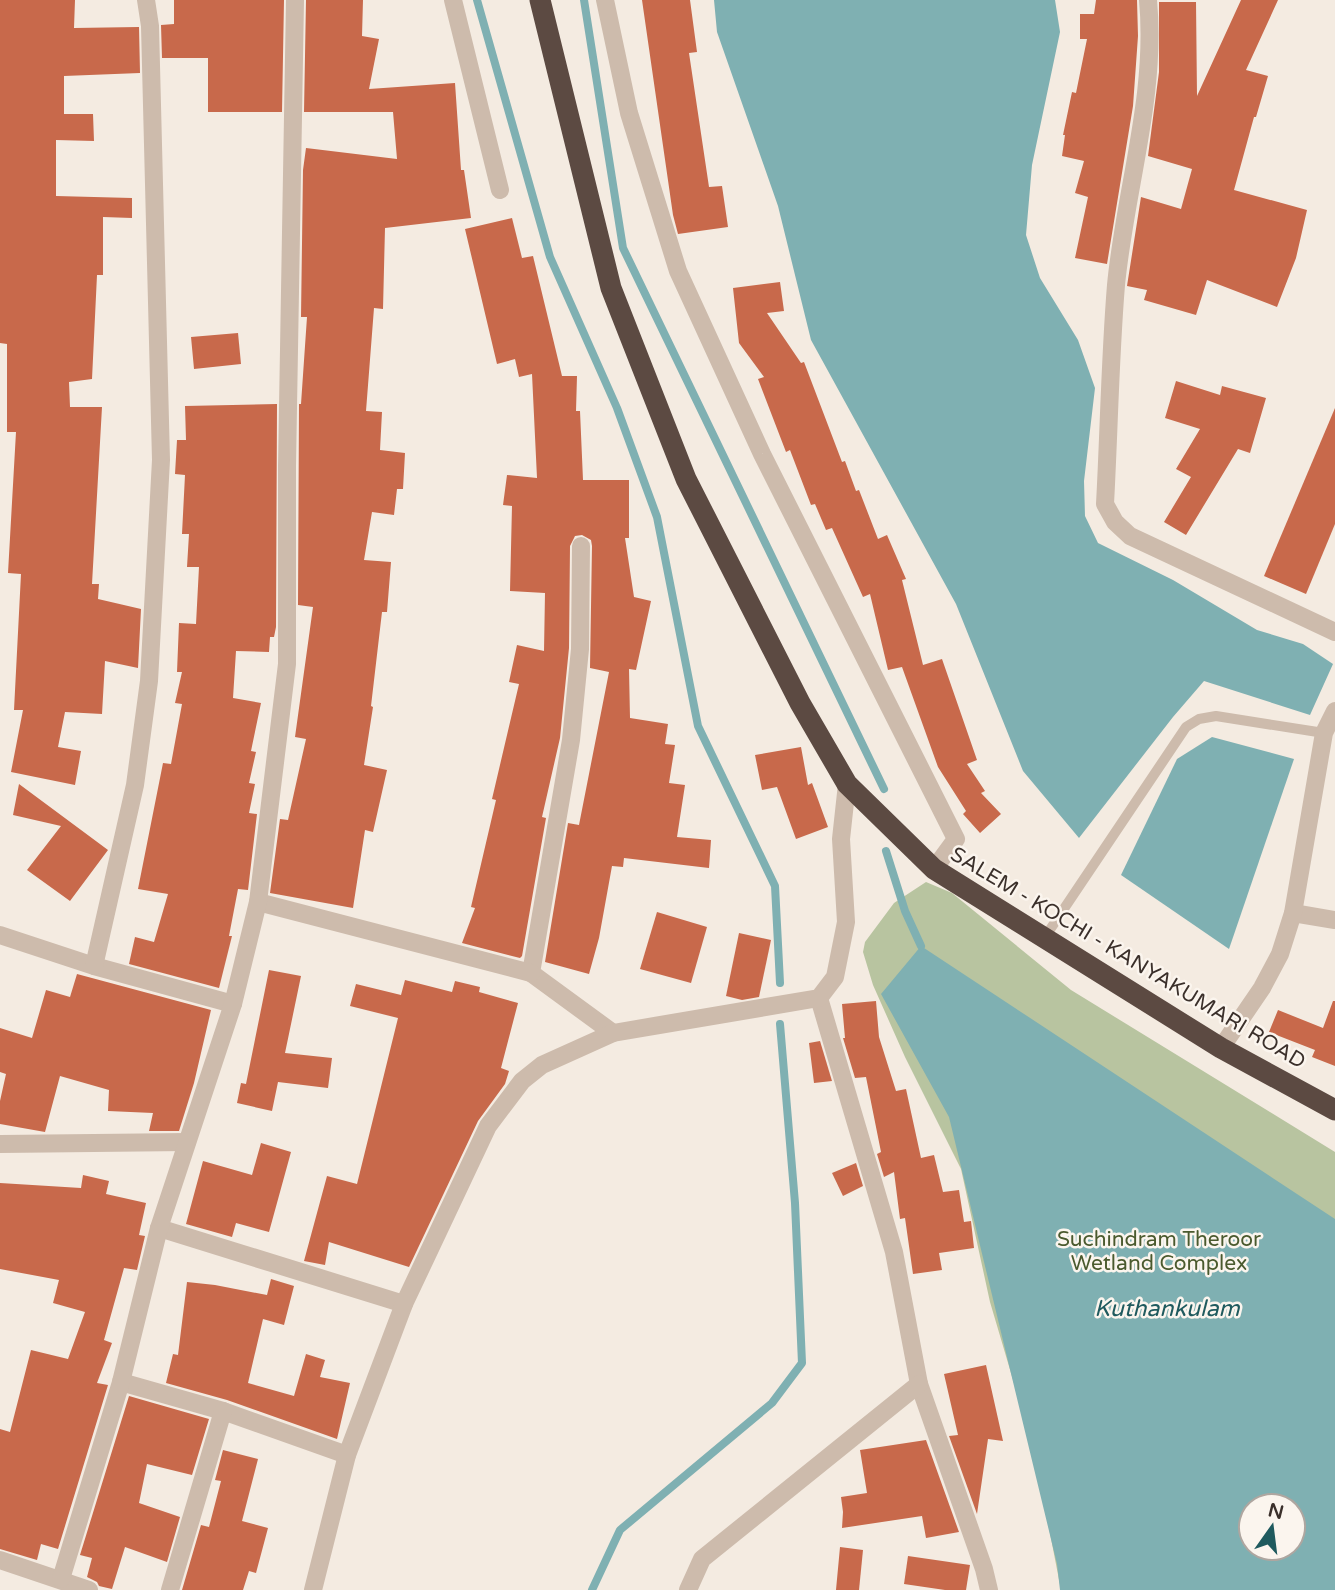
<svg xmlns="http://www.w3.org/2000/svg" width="1335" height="1590" viewBox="0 0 1335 1590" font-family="'Varela Round',sans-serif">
	<rect width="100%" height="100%" fill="#f4ebe1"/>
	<path fill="#b8c4a0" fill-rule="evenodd" d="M 926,882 L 952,893 L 1071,990 L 1335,1152 L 1335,1590 L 1061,1590 L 1034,1451 L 990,1302 L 961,1169 L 905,1057 L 873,985 L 863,952 L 865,942 L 894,903 ZM 1251,1506 L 1293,1506 L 1293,1548 L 1251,1548 Z"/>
	<g fill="#7fb0b2" fill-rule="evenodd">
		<path d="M 714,0 L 1055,0 L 1060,32 L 1032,165 L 1026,235 L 1040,278 L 1078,340 L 1095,388 L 1084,481 L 1085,516 L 1098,543 L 1173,580 L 1257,630 L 1303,644 L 1333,664 L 1310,715 L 1204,681 L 1173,717 L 1079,838 L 1023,771 L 956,604 L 811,340 L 778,206 L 717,32 Z"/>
		<path d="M 1212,737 L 1294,759 L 1229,949 L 1121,875 L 1177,759 Z"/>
		<path d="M 921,946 L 1335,1219 L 1335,1590 L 1060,1590 L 1057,1564 L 949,1117 L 881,994 ZM 1251,1506 L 1293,1506 L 1293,1548 L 1251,1548 Z"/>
	</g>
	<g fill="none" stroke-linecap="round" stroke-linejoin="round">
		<g stroke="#7fb0b2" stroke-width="8">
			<path d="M 477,0 L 550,257 L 617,408 L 657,517 L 698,726 L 775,886 L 780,983"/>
			<path d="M 584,0 L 623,248 L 884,789"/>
			<path d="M 886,851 L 905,911 L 921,946"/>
			<path d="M 592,1590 L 620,1530 L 772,1403 L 802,1363 L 795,1203 L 780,1024"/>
		</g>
	</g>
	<g fill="#c8694b">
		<path d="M 0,0 L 75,0 L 74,28 L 139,27 L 140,73 L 64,76 L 64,114 L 93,114 L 94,141 L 56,140 L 56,196 L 132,198 L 132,218 L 103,217 L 103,275 L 97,275 L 92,379 L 69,382 L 70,407 L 102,407 L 92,584 L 99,584 L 98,599 L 141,609 L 138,668 L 105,661 L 102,714 L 65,712 L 58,747 L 81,751 L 75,785 L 11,772 L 23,710 L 14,710 L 21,574 L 8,573 L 16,432 L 7,432 L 7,344 L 0,343 Z"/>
		<path d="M 174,0 L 284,0 L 282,112 L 208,112 L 208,58 L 162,58 L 161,25 L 174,24 Z"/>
		<path d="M 306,0 L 363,0 L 362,36 L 379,39 L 369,89 L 455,83 L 461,170 L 464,170 L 471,218 L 385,228 L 383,309 L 374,308 L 366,411 L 382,412 L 380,450 L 405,453 L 403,489 L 397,489 L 394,515 L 372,512 L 364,560 L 391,562 L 387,612 L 382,612 L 371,706 L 373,707 L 364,765 L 387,770 L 373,832 L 365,830 L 353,908 L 270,893 L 280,819 L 288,820 L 306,739 L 295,737 L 313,607 L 298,605 L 299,404 L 301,404 L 307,317 L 301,317 L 303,170 L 306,148 L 397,159 L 393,112 L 304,112 Z"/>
		<path d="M 642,0 L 690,0 L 697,52 L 689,53 L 709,187 L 722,186 L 728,227 L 678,234 L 673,215 Z"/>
		<path d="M 1096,0 L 1137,0 L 1138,36 L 1133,106 L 1107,264 L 1075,258 L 1088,197 L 1075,193 L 1084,161 L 1062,156 L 1065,135 L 1063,135 L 1072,92 L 1076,93 L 1087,39 L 1080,39 L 1080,14 L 1094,14 Z"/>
		<path d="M 1241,0 L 1278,0 L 1246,70 L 1268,76 L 1256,117 L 1254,117 L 1234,190 L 1307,210 L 1296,258 L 1277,307 L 1207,280 L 1196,315 L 1144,300 L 1147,290 L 1127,286 L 1141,197 L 1181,209 L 1192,169 L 1148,156 L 1159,72 L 1159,2 L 1196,2 L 1197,96 Z"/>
		<path d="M 512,218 L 522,258 L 533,256 L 562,376 L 577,376 L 576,411 L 580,411 L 583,480 L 629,480 L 629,538 L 625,538 L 634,597 L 651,601 L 636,670 L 629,669 L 630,718 L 668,724 L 665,744 L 675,745 L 669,783 L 685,785 L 677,837 L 711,840 L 709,868 L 624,858 L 623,867 L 612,866 L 599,938 L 589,974 L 545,962 L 568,823 L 579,825 L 609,672 L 590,668 L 592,546 L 591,540 L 582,535 L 575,536 L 570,546 L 569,648 L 560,738 L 542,817 L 546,818 L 522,956 L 520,958 L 462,943 L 475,908 L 471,907 L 496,800 L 492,799 L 519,684 L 509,682 L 517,645 L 544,651 L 545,593 L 510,591 L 512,506 L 503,505 L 507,475 L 537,478 L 532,374 L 519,377 L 515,359 L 497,364 L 465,229 Z"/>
		<path d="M 780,282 L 784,311 L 767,313 L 801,363 L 804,362 L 842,462 L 845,461 L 856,491 L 859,490 L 878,539 L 887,535 L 906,579 L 902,580 L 923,665 L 942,659 L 977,760 L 967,764 L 985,791 L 981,793 L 1001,814 L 980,833 L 963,814 L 966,811 L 938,767 L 902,667 L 888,670 L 870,594 L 863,597 L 832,528 L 826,530 L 815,504 L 811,505 L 790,450 L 786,452 L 758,379 L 764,377 L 739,343 L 733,288 Z"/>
		<path d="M 238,333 L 241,364 L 194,369 L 191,337 Z"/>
		<path d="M 1176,381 L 1220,395 L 1222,386 L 1266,398 L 1250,453 L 1238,449 L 1186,535 L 1164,522 L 1191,477 L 1176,469 L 1200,429 L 1165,418 Z"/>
		<path d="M 277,404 L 276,627 L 274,637 L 270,637 L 269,652 L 236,651 L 233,698 L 261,703 L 251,751 L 256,752 L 249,783 L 255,784 L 249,813 L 257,814 L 248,890 L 238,889 L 229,936 L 232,936 L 219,988 L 129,964 L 135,937 L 154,942 L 168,894 L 138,889 L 163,763 L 171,764 L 182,704 L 175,703 L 182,672 L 177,672 L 179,623 L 196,624 L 199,567 L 187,567 L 189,534 L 182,534 L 185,475 L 175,474 L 177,440 L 186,440 L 185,406 Z"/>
		<path d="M 1335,408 L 1335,524 L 1306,594 L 1264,576 Z"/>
		<path d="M 801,747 L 808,785 L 812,783 L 828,827 L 796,839 L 777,787 L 762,790 L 755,755 Z"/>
		<path d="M 19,784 L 108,850 L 70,901 L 27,870 L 61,826 L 13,815 Z"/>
		<path d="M 657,912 L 707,927 L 691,983 L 640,969 Z"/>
		<path d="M 739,933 L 771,940 L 759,997 L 742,1000 L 726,996 Z"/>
		<path d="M 269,970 L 301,976 L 285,1053 L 332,1058 L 328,1088 L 278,1082 L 272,1111 L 237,1103 L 241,1083 L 246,1084 Z"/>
		<path d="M 77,974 L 211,1010 L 194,1083 L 179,1131 L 149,1131 L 153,1113 L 108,1111 L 109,1090 L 60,1076 L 45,1132 L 0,1124 L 0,1101 L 6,1074 L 0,1072 L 0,1028 L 32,1038 L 46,990 L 70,997 Z"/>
		<path d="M 405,980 L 452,992 L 455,981 L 480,987 L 479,992 L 518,1003 L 501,1068 L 509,1071 L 505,1084 L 478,1121 L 409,1267 L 329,1242 L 325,1265 L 304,1261 L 327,1176 L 357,1184 L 398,1018 L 350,1006 L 356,984 L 401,995 Z"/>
		<path d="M 876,1001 L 879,1037 L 896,1091 L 906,1089 L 921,1158 L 934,1155 L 943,1192 L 959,1190 L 964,1222 L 971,1221 L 974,1248 L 939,1253 L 942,1270 L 913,1274 L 905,1218 L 900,1219 L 894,1172 L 884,1177 L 877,1154 L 881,1152 L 866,1077 L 855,1078 L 843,1038 L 845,1038 L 842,1004 Z"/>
		<path d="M 1333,1001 L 1335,1001 L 1335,1066 L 1312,1057 L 1315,1050 L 1269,1032 L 1278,1010 L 1323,1028 Z"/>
		<path d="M 820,1041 L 832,1081 L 814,1083 L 809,1043 Z"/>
		<path d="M 261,1143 L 291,1152 L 269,1232 L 236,1223 L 232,1237 L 186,1224 L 203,1161 L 252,1175 Z"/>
		<path d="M 856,1163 L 863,1186 L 843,1196 L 832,1173 Z"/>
		<path d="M 83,1175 L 109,1181 L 106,1194 L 146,1203 L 139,1235 L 145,1236 L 137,1270 L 124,1268 L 104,1340 L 112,1343 L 97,1383 L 108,1385 L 58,1549 L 41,1544 L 37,1560 L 0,1549 L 0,1429 L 10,1432 L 31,1350 L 68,1359 L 85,1312 L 53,1303 L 59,1280 L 0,1269 L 0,1183 L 81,1188 Z"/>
		<path d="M 271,1279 L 294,1286 L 284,1325 L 263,1319 L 248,1383 L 294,1396 L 306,1354 L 325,1360 L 320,1377 L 350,1383 L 337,1439 L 227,1400 L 166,1383 L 173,1354 L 178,1355 L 187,1282 L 215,1285 L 267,1295 Z"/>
		<path d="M 986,1365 L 1003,1441 L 988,1439 L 977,1514 L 949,1436 L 958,1435 L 944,1374 Z"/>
		<path d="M 129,1396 L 209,1419 L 192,1475 L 147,1464 L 139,1503 L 180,1517 L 167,1562 L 125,1547 L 112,1589 L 99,1586 L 97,1582 L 87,1577 L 92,1558 L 80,1555 Z"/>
		<path d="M 926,1440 L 959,1532 L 926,1538 L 922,1516 L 842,1528 L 843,1512 L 841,1497 L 867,1493 L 860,1450 Z"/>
		<path d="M 223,1450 L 258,1459 L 242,1521 L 268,1528 L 256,1573 L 249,1571 L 243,1590 L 182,1590 L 201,1525 L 209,1527 L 221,1481 L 215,1480 Z"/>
		<path d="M 840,1547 L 863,1550 L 859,1590 L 836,1590 Z"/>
		<path d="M 908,1556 L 970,1565 L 966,1590 L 945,1590 L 904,1584 Z"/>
	</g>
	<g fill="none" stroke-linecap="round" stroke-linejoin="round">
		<path stroke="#cdbbac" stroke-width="10" d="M 1045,937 L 1186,727 L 1199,719 L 1216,716 L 1324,733"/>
		<g stroke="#cdbbac" stroke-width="18">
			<path d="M 453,0 L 500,190"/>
			<path d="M 605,0 L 629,113 L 678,271 L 762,454 L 956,839 L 934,869"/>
			<path d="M 1148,0 C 1157,96 1125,190 1116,285 C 1110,358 1109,431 1105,504 L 1115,522 L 1130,536 L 1335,632"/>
			<path d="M 581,546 L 580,649 L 571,740 L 531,973 L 613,1033"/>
			<path d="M 258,902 L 531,973"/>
			<path d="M 1293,913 L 1335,920"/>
			<path d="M 0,935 L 94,966 L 233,1004"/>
			<path d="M 94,966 L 135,785 L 149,681 L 161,460 L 150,26 L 146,0"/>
			<path d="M 819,998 L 894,1252 L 919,1384 L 984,1569 L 989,1590"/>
			<path d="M 1221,1048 L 1262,988 L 1280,954 L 1293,913 L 1324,733 L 1335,711"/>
			<path d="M 0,1144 L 187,1142"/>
			<path d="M 159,1228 L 404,1304"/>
			<path d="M 121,1382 L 223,1411 L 347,1455"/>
			<path d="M 0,1560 L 89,1590"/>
			<path d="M 61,1579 L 121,1382 L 159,1228 L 233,1004 L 258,902 L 287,664 L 287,466 L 295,0"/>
			<path d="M 170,1590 L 223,1411"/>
			<path d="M 313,1590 L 347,1455 L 404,1304 L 488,1126 L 522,1081 L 542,1065 L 613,1033 L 819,998 L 835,977 L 846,922 L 841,839 L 847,784"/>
			<path d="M 688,1590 L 702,1559 L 919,1384"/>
		</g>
		<path stroke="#5c4a42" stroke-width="21" d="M 540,0 L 611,288 L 686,479 L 800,703 L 847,784 L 934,869 L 1221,1048 L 1335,1110"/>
	</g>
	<g text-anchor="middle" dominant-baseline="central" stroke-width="5" stroke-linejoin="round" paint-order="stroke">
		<g font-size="21" fill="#3b302b" stroke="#fbf5ee">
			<text transform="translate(1128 958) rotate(31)">SALEM - KOCHI - KANYAKUMARI ROAD</text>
		</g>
		<g font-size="21" fill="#4a5a2e" stroke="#fbf5ee">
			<text x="1159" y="1239">Suchindram Theroor<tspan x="1159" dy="24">Wetland Complex</tspan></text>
		</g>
		<g font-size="23" font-style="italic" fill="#1f5a5e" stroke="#fbf5ee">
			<text x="1167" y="1309">Kuthankulam</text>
		</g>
	</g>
	<g transform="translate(1272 1527) rotate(14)"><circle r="33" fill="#fbf5ee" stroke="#aea6a0" stroke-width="2"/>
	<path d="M0-5L12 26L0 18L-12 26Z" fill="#1f5a5e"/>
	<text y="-10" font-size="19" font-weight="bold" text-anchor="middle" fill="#3b302b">N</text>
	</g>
</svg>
